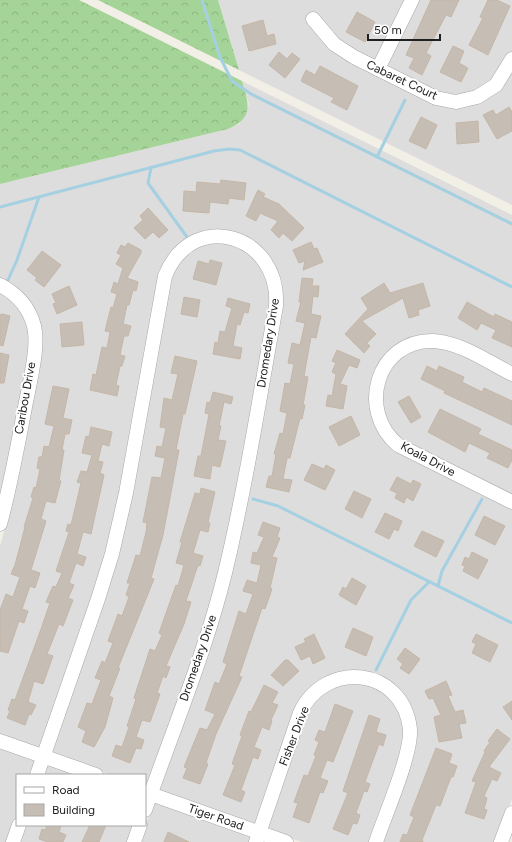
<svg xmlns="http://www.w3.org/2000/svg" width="512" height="842" viewBox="0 0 512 842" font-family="Figtree,sans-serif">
	<defs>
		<pattern id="forest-crowns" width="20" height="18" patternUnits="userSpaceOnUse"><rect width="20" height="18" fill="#a5d498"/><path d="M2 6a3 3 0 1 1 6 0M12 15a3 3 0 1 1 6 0" fill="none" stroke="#8eb683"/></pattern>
	</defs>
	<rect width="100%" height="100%" fill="#f2efe6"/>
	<g fill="#dedddd">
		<path d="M 218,0 L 512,0 L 512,205 L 239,70 Z"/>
		<path d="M 242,81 L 512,215 L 512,369 L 447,339 L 382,360 L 380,433 L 512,508 L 512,799 L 496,842 L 381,842 L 415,742 L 384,680 L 317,683 L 256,826 L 158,791 L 212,635 L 279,276 L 268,255 L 237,234 L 173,251 L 163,266 L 120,491 L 106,552 L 93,597 L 40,750 L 0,736 L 0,546 L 13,499 L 41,338 L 0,280 L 0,184 L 228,129 L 239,124 L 249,104 Z"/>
		<path d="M 226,242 L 253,254 L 268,277 L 271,305 L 230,524 L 219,572 L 202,632 L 147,787 L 145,787 L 145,775 L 111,775 L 50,754 L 104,601 L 169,285 L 177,264 L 199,246 Z"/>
		<path d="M 0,291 L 23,312 L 30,336 L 24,379 L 0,503 Z"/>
		<path d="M 426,347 L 445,348 L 458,353 L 512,380 L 512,496 L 397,437 L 382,411 L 384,382 L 397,361 L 410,351 Z"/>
		<path d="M 369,684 L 387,694 L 399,710 L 404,729 L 402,750 L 370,842 L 302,842 L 266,830 L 305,716 L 311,704 L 336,685 Z"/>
		<path d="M 0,747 L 36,759 L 31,775 L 17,775 L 17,814 L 7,842 L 0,842 Z"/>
		<path d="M 47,763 L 81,775 L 43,775 Z"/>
		<path d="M 154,801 L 252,835 L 249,842 L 140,842 Z"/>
		<path d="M 25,825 L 134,825 L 128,842 L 19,842 Z"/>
	</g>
	<g fill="url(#forest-crowns)">
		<path d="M 0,0 L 79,0 L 242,81 C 249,104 254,118 228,129 L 0,184 Z"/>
		<path d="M 98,0 L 218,0 L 239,70 Z"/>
	</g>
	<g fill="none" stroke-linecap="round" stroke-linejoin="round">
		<g stroke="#a4d0e2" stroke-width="3">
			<path d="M 202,0 L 220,57 L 232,81 L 251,94 L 512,224"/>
			<path d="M 377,157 L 405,100"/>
			<path d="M 151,168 L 148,183 L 187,237"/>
			<path d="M 0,207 L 214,151 L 229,149 L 240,150 L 512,287"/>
			<path d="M 8,280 L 17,260 L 39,197"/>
			<path d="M 253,499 L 278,506 L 512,623"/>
			<path d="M 438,586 L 442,571 L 482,499"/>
			<path d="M 376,670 L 411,600 L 429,582"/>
		</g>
	</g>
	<g fill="#c6beb5" stroke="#c5b6a7">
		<path d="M 431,0 L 459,0 L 451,17 L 446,15 L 426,53 L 431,56 L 422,75 L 409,68 L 414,58 L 406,55 Z"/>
		<path d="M 488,0 L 497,0 L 510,6 L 488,55 L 469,45 L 483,18 L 480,17 Z"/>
		<path d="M 357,12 L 375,22 L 365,42 L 346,32 Z"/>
		<path d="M 263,20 L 267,36 L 274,34 L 276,44 L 249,51 L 242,26 Z"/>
		<path d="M 453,46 L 464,51 L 459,63 L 468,68 L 461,82 L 440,72 Z"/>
		<path d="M 279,52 L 287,59 L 292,53 L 300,59 L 285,78 L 269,65 Z"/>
		<path d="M 320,66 L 358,86 L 347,110 L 331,102 L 334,98 L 301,81 L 306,70 L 315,75 Z"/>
		<path d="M 509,107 L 512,112 L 512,131 L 497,139 L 483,115 L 493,110 L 496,115 Z"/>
		<path d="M 421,117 L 437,125 L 426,149 L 409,141 Z"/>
		<path d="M 478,121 L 479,142 L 457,144 L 456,123 Z"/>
		<path d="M 221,180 L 246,183 L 244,200 L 229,198 L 228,204 L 210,202 L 209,213 L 183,211 L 184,191 L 196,192 L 197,182 L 220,184 Z"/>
		<path d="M 258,190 L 265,194 L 263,197 L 279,204 L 304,228 L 292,241 L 283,233 L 279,238 L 271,230 L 278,221 L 260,213 L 256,221 L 246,216 Z"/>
		<path d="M 148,208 L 168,230 L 159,238 L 153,232 L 145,239 L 134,228 L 143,220 L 140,216 Z"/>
		<path d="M 311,242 L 314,249 L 317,248 L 323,262 L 303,270 L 305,261 L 299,263 L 293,250 Z"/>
		<path d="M 128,243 L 141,250 L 141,253 L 127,278 L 138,282 L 136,291 L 133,290 L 129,305 L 127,305 L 123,324 L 131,326 L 128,336 L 124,336 L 120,355 L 125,356 L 122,366 L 120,366 L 116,385 L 119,386 L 117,396 L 90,390 L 93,374 L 96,375 L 102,347 L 107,348 L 110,332 L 105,331 L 111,307 L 113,308 L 117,294 L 111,292 L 114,282 L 118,284 L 123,268 L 116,264 L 121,255 L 117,253 L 121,245 L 125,247 Z"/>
		<path d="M 42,251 L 61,265 L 44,287 L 35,280 L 37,278 L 27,270 Z"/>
		<path d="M 210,260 L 222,263 L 216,285 L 193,279 L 198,261 L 209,264 Z"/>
		<path d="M 302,278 L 313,279 L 312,286 L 319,286 L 318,297 L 313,296 L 311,314 L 321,316 L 316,338 L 311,337 L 304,376 L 308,377 L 303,405 L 305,405 L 302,419 L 300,418 L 290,458 L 287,458 L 283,479 L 292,480 L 289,492 L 266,487 L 269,476 L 272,476 L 276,454 L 274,454 L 280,433 L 283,434 L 287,413 L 280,411 L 285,383 L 290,384 L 294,364 L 288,363 L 292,343 L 300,345 L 305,323 L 296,321 L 301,302 L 299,302 Z"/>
		<path d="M 384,283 L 390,293 L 423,283 L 430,306 L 418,310 L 419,315 L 409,318 L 403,298 L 362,321 L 376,334 L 367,343 L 370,346 L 364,353 L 345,334 L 368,309 L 361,298 Z"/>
		<path d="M 69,286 L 77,305 L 57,314 L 53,304 L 56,303 L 52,294 Z"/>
		<path d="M 184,297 L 200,300 L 197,317 L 181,314 Z"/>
		<path d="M 228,298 L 250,304 L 248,313 L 244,312 L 240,325 L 237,324 L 233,346 L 242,348 L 240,359 L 213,354 L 215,342 L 218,343 L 220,331 L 225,332 L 232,308 L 226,306 Z"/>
		<path d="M 467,302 L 494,317 L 495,314 L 512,322 L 512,347 L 492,338 L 496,330 L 481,323 L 477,330 L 458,318 Z"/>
		<path d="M 2,314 L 10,316 L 3,346 L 0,345 L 0,315 Z"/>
		<path d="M 82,322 L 84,345 L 62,347 L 60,324 Z"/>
		<path d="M 337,350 L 360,360 L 357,368 L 349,365 L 340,384 L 347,386 L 343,409 L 326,406 L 328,395 L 332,396 L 336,374 L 332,372 L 336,363 L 332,361 Z"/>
		<path d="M 0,353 L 9,355 L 4,383 L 0,383 Z"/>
		<path d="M 175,356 L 197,361 L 185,414 L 183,414 L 176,450 L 179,450 L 163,535 L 151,578 L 154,579 L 118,668 L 120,668 L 109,696 L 113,698 L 105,727 L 94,747 L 82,742 L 86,731 L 78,727 L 87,703 L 92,704 L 101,680 L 95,678 L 102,661 L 105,663 L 113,643 L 108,641 L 118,614 L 122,616 L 129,597 L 126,595 L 130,583 L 127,583 L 136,555 L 140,556 L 146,532 L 147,523 L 143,522 L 152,477 L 161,478 L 165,458 L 155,456 L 157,446 L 162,447 L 166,428 L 160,427 L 164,398 L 172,400 L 178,374 L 171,373 Z"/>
		<path d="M 427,366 L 437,371 L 439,366 L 464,377 L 462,382 L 482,392 L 484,388 L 512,401 L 512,425 L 444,393 L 445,391 L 421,379 Z"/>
		<path d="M 53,386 L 69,389 L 63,418 L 72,420 L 69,434 L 65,434 L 62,450 L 64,450 L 59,481 L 61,481 L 55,503 L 46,501 L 41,519 L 46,521 L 31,570 L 40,573 L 35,588 L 30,586 L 22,609 L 28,611 L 24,623 L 19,621 L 8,653 L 0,651 L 0,610 L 6,594 L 13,597 L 20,577 L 11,574 L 15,565 L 25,527 L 24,527 L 33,498 L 31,497 L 34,487 L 36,488 L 40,469 L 37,468 L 39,457 L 42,457 L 44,446 L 49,447 L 54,426 L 45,424 Z"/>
		<path d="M 213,392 L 233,397 L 231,404 L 224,402 L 219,426 L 221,426 L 218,440 L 226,441 L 220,467 L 212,465 L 210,479 L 194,476 L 198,456 L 201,456 L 209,414 L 205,413 L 207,402 L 210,403 Z"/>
		<path d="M 409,396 L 421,417 L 411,423 L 398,402 Z"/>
		<path d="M 440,409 L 481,429 L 478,434 L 512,450 L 512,460 L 508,468 L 487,458 L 490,453 L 469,443 L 465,452 L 428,432 Z"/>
		<path d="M 351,416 L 360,435 L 339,446 L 329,427 Z"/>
		<path d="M 91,427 L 112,432 L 109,446 L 102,444 L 98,461 L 103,462 L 100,473 L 104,475 L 93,525 L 91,534 L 83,532 L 77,554 L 86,557 L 83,566 L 76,563 L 69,583 L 74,585 L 68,598 L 73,600 L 63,626 L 59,624 L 47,654 L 53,656 L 43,684 L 34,681 L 28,702 L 36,705 L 31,715 L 29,714 L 25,725 L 7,718 L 10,711 L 8,710 L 12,699 L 15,700 L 41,629 L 50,603 L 46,602 L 53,586 L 56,587 L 62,573 L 56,571 L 69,532 L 66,531 L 68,524 L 71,525 L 81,483 L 77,482 L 81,471 L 87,472 L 92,455 L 82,453 L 86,436 L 89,437 Z"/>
		<path d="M 312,464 L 324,469 L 326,465 L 335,470 L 325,490 L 304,480 Z"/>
		<path d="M 397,477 L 411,484 L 413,480 L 421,484 L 413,501 L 406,497 L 404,503 L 395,498 L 397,493 L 390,490 Z"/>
		<path d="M 201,488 L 215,492 L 208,522 L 210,523 L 208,532 L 200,530 L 193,553 L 203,556 L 200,566 L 198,565 L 186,601 L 191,602 L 184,624 L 166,666 L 170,667 L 166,678 L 163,676 L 157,693 L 160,694 L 150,722 L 142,720 L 136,737 L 144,740 L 141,749 L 136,748 L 130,763 L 112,756 L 116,745 L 122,747 L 129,727 L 127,726 L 136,699 L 134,698 L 150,649 L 155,651 L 162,635 L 159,633 L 176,585 L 178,586 L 184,565 L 176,563 L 182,542 L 180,542 L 195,493 L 200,494 Z"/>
		<path d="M 354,491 L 371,499 L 362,518 L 345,509 Z"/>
		<path d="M 385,513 L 402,521 L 398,531 L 394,529 L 389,539 L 375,532 Z"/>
		<path d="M 484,516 L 505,526 L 495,545 L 475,535 Z"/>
		<path d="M 263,522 L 280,528 L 277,537 L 280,538 L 272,557 L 277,558 L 270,588 L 272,589 L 265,609 L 262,608 L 239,676 L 242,677 L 216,734 L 206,763 L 208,764 L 200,784 L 183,778 L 187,768 L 184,767 L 200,728 L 207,730 L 215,714 L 205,710 L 215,682 L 219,684 L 227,664 L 223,662 L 239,611 L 246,614 L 253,594 L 243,591 L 247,580 L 257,583 L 261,565 L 251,563 L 253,552 L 257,553 L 264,537 L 258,535 Z"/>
		<path d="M 422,531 L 444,541 L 436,557 L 414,546 Z"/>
		<path d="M 472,552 L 488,560 L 478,579 L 463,571 L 465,566 L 462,565 L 465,557 L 469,559 Z"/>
		<path d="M 352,578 L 366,586 L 356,605 L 339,595 L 343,587 L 346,589 Z"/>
		<path d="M 353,628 L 373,637 L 366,656 L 345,647 Z"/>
		<path d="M 314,634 L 325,658 L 313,664 L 310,656 L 301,660 L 295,647 L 306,642 L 304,639 Z"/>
		<path d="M 476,634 L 498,645 L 490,662 L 472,653 L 476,644 L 472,642 Z"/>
		<path d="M 405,648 L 420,659 L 409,674 L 400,668 L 403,664 L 397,659 Z"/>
		<path d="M 285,660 L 288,660 L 299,671 L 283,686 L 271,675 Z"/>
		<path d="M 446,681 L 452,695 L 448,696 L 455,712 L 463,710 L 466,723 L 459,724 L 462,738 L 439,742 L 434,717 L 441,715 L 433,698 L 429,699 L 425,691 Z"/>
		<path d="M 264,685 L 278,692 L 272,703 L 278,705 L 271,720 L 272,721 L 269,730 L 262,727 L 254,747 L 261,750 L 258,759 L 253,757 L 241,790 L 245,792 L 241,802 L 223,795 L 235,765 L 232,764 L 242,736 L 240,735 L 249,711 L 251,712 Z"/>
		<path d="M 512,701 L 512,720 L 503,707 Z"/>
		<path d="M 335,704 L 353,711 L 333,762 L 327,760 L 320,778 L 328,781 L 323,793 L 320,792 L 309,823 L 293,817 L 298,803 L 294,802 L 304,775 L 308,776 L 316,756 L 314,755 L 319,742 L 315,740 L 319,730 L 325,732 Z"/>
		<path d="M 369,715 L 380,719 L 376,732 L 386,735 L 383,746 L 379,744 L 365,782 L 370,784 L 367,792 L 364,791 L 356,813 L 360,815 L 357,824 L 353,823 L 348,835 L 333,829 L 348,793 L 343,791 Z"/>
		<path d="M 497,729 L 510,739 L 489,767 L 501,773 L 497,781 L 492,779 L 484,796 L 487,798 L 484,809 L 487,810 L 484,819 L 465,813 L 476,782 L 472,781 L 485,752 L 484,751 L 490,742 L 488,741 Z"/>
		<path d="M 436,748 L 452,754 L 449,763 L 457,766 L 453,777 L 451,777 L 440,806 L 436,805 L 422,840 L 423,842 L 400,842 L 403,834 L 407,835 L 414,817 L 410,815 Z"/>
		<path d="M 47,825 L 61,825 L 59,832 L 66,835 L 63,842 L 48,842 L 39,839 L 42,829 L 45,830 Z"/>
		<path d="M 90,825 L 106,825 L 99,842 L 82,842 Z"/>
		<path d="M 168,832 L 189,842 L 164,842 Z"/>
	</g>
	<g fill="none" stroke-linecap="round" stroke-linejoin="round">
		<g stroke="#a7a7a7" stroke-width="15">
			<g id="minor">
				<path d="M 313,19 L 334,44 L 354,57 L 436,98 L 456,102 L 477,97 L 496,85 L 512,59"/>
				<path d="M 378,69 L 412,0"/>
				<path d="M 0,285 C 17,294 29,307 34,326 C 39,346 30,381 26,402 C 18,443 11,484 0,524"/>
				<path d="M 512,374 C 488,362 460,342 433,341 C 376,340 357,411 398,445 L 512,502"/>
				<path d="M 0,741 L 96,775"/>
				<path d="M 37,775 L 98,599 L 112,554 L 126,493 L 165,276 C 193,207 281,235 276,306 C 260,395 246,485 225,573 C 205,654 172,732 145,810"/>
				<path d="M 145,792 L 286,842"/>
				<path d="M 13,842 L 19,825"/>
				<path d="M 134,842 L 140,825"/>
				<path d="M 256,842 L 300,713 C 325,659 403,667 410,729 C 412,754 385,815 376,842"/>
				<path d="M 501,842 L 512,813"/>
			</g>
		</g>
		<use href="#minor" stroke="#fff" stroke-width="14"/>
	</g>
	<g text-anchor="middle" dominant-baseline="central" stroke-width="4" stroke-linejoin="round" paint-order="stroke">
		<g font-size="12" fill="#202020" stroke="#fff">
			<text transform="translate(402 80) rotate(25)">Cabaret Court</text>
			<text transform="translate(268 343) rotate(-81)">Dromedary Drive</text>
			<text transform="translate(25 398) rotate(-80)">Caribou Drive</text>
			<text transform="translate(428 459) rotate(28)">Koala Drive</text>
			<text transform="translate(198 658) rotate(-71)">Dromedary Drive</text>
			<text transform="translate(294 736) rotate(-69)">Fisher Drive</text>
			<text transform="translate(216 817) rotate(19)">Tiger Road</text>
		</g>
	</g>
	<rect x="16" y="774" width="130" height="52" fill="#ffffff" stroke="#a6a6a6"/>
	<rect x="24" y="787" width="20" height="6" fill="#ffffff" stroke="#a6a6a6"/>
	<text x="52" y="794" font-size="12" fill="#202020">Road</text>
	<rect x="24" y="804" width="20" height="12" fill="#c6beb5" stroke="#a6a6a6"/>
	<text x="52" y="814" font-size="12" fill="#202020">Building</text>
	<path d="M368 34v6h72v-6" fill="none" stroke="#202020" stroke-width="2"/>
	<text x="374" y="34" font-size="12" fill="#202020" stroke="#ffffff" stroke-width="3" paint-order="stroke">50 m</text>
</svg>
